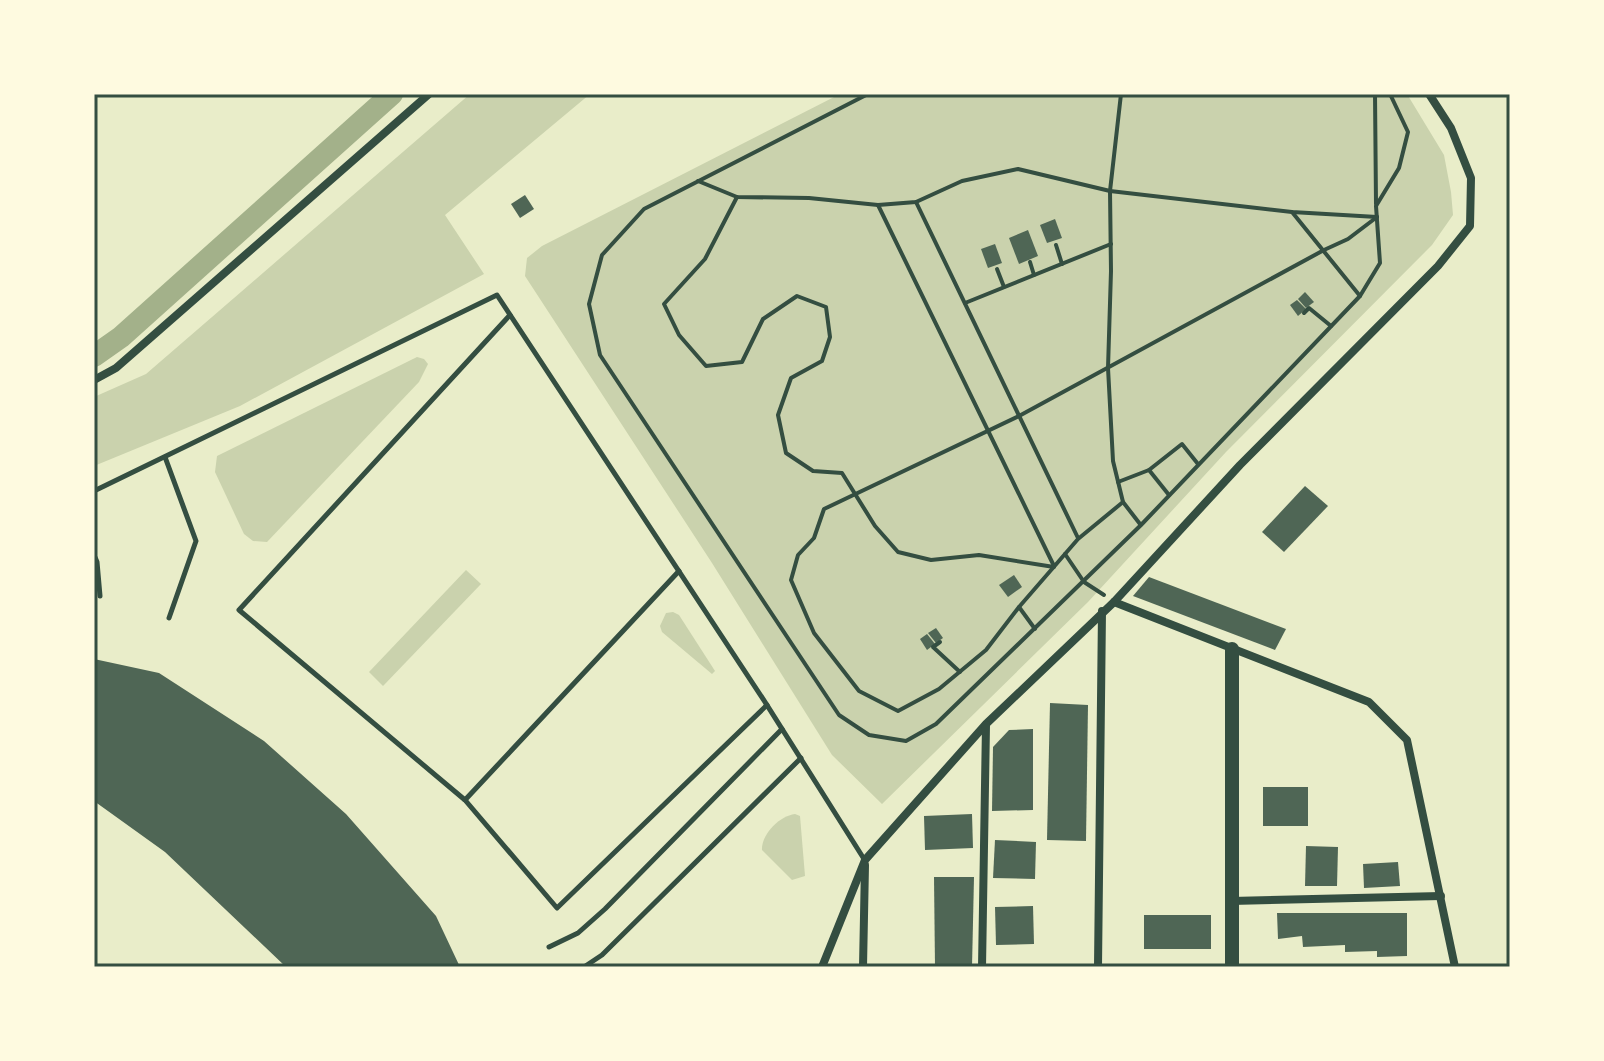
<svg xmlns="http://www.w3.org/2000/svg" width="1604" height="1061" viewBox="0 0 1604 1061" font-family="'Titillium Web',sans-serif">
	<rect width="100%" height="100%" fill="#e9edc9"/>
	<g fill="#cad2ad">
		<path d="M 470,94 L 590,94 L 445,215 L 484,274 L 240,406 L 94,466 L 94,397 L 146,374 Z"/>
		<path d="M 840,94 L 1407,94 L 1444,155 L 1451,192 L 1453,215 L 1432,245 L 1226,452 L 1088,602 L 882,804 L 832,755 L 712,563 L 525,276 L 527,258 L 542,246 Z"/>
		<path d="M 417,357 L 424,359 L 428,364 L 419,382 L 267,542 L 253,541 L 244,534 L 215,472 L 217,456 Z"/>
		<path d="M 466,570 L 481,584 L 383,686 L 369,672 Z"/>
		<path d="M 673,612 L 679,615 L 715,671 L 712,674 L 662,632 L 660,626 L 666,613 Z"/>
		<path d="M 795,814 L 800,816 L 805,876 L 792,880 L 762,850 C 761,835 779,816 795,814 Z"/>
	</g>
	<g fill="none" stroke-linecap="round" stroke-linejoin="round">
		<path stroke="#a3b18a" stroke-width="22" d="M 94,356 L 121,337 L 392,94"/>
	</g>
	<g fill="#4f6655">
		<path d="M 525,195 L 534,209 L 520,218 L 511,204 Z"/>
		<path d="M 1055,219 L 1062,238 L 1047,243 L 1040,225 Z"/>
		<path d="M 1028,230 L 1038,256 L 1019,264 L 1009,238 Z"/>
		<path d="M 995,244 L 1002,263 L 988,268 L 981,249 Z"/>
		<path d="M 1305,292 L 1314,302 L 1306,308 L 1298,299 Z"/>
		<path d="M 1297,300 L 1306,309 L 1298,316 L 1290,305 Z"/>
		<path d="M 1305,486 L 1328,506 L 1284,552 L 1262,532 Z"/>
		<path d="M 1014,575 L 1022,587 L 1008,597 L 999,585 Z"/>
		<path d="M 1149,577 L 1286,629 L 1275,650 L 1133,596 Z"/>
		<path d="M 936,628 L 943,638 L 936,643 L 928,633 Z"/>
		<path d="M 927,634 L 935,644 L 927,650 L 920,639 Z"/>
		<path d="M 94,659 L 159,673 L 264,741 L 346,814 L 436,916 L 460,967 L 286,967 L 165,852 L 94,801 Z"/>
		<path d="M 1050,703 L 1088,705 L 1086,841 L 1047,840 Z"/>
		<path d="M 1033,729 L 1033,810 L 992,811 L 993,747 L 1009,730 Z"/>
		<rect x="1263" y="787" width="45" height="39"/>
		<path d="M 972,814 L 973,848 L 925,850 L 924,816 Z"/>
		<path d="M 995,840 L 1036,842 L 1035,879 L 993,878 Z"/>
		<path d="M 1306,846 L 1338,847 L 1337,886 L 1305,886 Z"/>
		<path d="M 1398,862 L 1400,886 L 1364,888 L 1363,864 Z"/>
		<path d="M 934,877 L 974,877 L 972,967 L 935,967 Z"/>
		<path d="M 1033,906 L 1034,944 L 996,945 L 995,907 Z"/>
		<path d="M 1277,913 L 1407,913 L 1407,956 L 1377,957 L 1377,951 L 1345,952 L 1345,945 L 1303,947 L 1302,936 L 1278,939 Z"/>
		<rect x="1144" y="915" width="67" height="34"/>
	</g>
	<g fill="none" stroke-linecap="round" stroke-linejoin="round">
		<g stroke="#344e41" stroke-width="4">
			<path d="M 868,94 L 644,209 L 602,255 L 589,304 L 600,355 L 839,715 L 869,735 L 906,741 L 936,724 L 1141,525 L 1360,296 L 1380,263 L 1376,206 L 1399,168 L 1408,132 L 1390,94"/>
			<path d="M 1121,94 L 1110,191 L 1111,271 L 1108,368 L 1113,461 L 1123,502 L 1140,524"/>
			<path d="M 1375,94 L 1376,204"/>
			<path d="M 698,181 L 737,197 L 809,198 L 878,205 L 916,202 L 962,181 L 1018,169 L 1110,191 L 1292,212 L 1377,217"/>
			<path d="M 737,197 L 705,259 L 664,304 L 679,335 L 706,366 L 742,362 L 763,319 L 797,296 L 826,307 L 830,337 L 822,361 L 791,378 L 778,415 L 786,453 L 813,471 L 842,473 L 875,526 L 898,552 L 931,560 L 979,555 L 1054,567"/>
			<path d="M 916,202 L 1078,538"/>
			<path d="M 878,205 L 1054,566"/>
			<path d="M 1292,212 L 1360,296"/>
			<path d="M 1056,245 L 1062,264"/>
			<path d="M 1030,262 L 1034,275"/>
			<path d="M 997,269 L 1004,287"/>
			<path d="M 965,303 L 1111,244"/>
			<path d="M 1304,313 L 1309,308 L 1331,326"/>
			<path d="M 1149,470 L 1169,495"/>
			<path d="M 1118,482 L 1149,470 L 1182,444 L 1198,464"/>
			<path d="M 1123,502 L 1078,539 L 1019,607 L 986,650 L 939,689 L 898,711 L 859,691 L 814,633 L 791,580 L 798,555 L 814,538 L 824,509 L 1019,416 L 1324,250 L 1348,239 L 1377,217"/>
			<path d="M 1065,554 L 1084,582 L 1104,595"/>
			<path d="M 1019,607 L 1035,629"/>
			<path d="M 940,642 L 933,647 L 960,672"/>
		</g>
		<g stroke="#344e41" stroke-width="5">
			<path d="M 510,315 L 239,610 L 465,800 L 557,908 L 767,705"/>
			<path d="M 165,457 L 196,541 L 169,618"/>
			<path d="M 94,491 L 497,295 L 767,705 L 864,859"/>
			<path d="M 94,555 L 97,562 L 100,596"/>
			<path d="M 465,800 L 679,571"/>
			<path d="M 549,947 L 578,933 L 605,909 L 782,729"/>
			<path d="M 584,967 L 602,955 L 801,758"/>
		</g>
		<g stroke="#344e41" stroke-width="8">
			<path d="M 94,380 L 116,368 L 429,94"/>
			<path d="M 1114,602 L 1369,702 L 1407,740 L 1455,967"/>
			<path d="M 1231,901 L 1441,896"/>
			<path d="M 822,967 L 865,860 L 986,724 L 1114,602 L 1240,465 L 1438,266 L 1470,226 L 1471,178 L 1451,128 L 1429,94"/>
			<path d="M 863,967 L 865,865"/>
			<path d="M 982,967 L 986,725"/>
			<path d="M 1098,967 L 1102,611"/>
		</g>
		<path stroke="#344e41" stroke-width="14" d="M 1232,649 L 1232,967"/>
	</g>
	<rect width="1604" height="1061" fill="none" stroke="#fefae0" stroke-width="192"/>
	<rect x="96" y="96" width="1412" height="869" fill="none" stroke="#344e41" stroke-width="3"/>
</svg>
